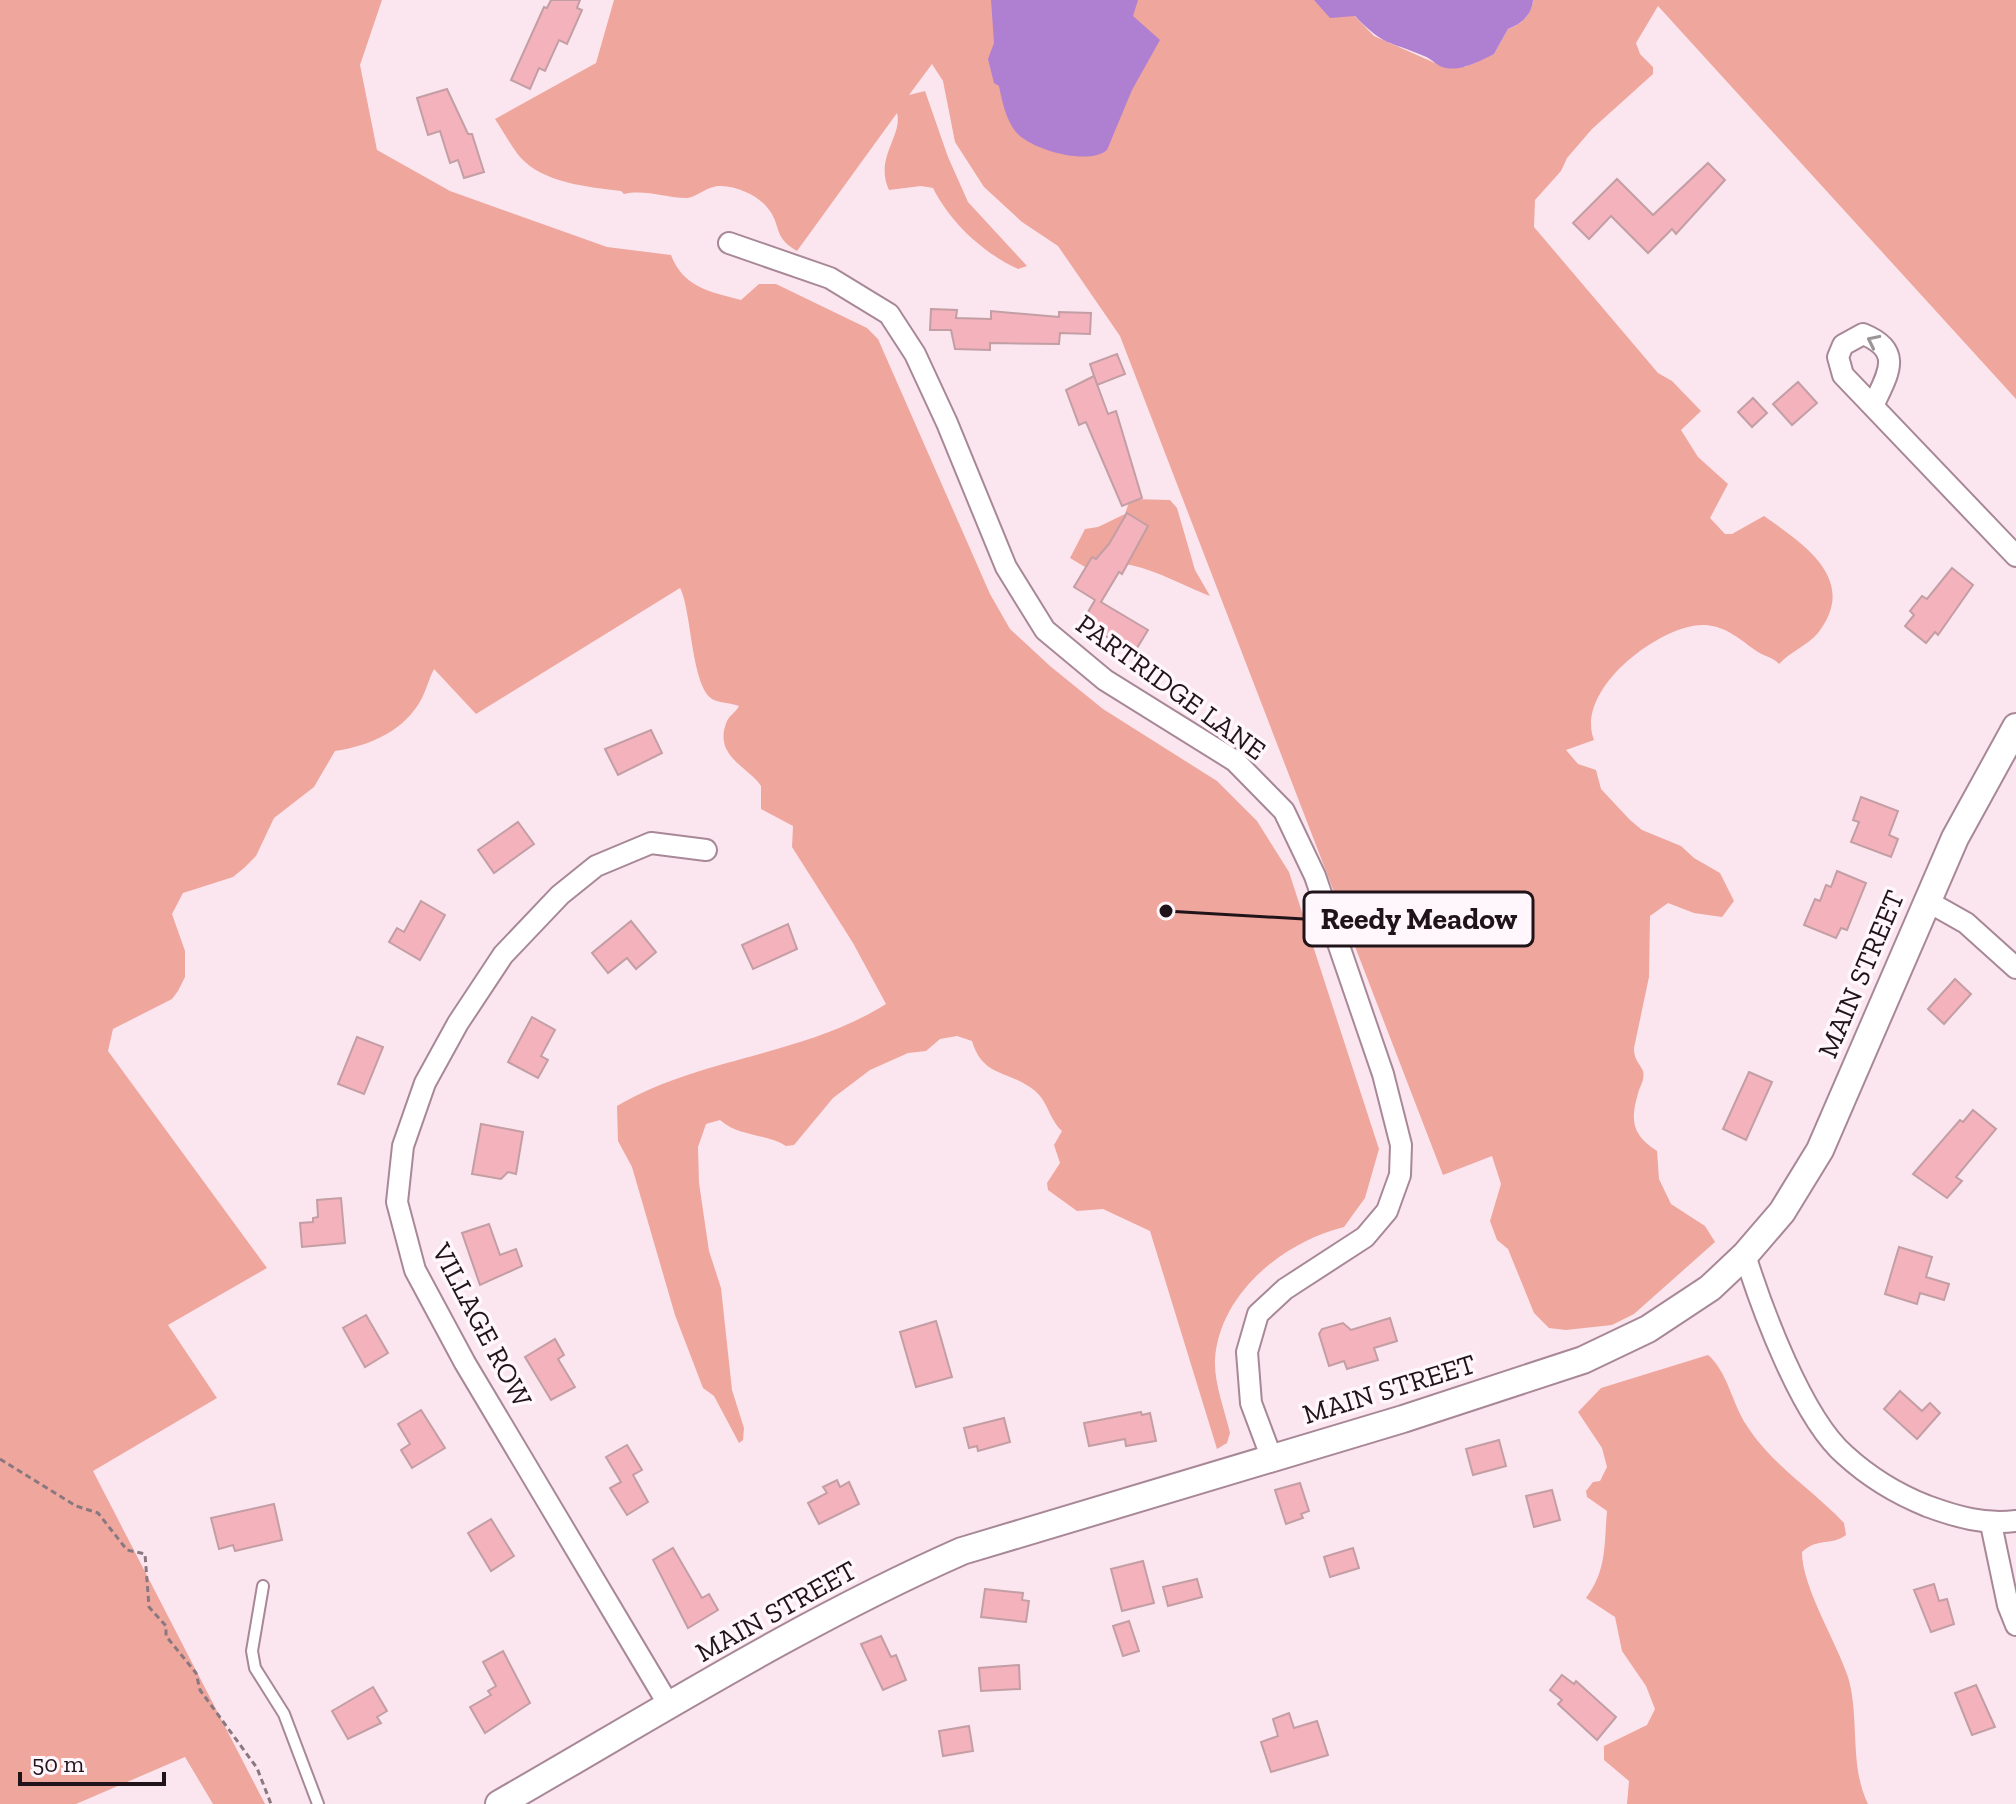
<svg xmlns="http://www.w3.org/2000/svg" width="2016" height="1804" viewBox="0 0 2016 1804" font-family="'Zilla Slab',serif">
	<rect width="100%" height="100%" fill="#fbe6ef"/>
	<g fill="#efa69d">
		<path d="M 0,0 L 382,0 L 360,65 L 377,150 L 450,191 L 607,247 L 671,255 C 683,287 710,292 741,300 L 759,284 L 776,284 L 867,328 L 878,339 L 990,594 L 1010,629 L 1050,666 L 1103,709 L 1217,781 L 1257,821 L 1289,872 L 1379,1149 L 1365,1198 L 1344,1227 C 1283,1242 1219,1294 1215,1360 C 1214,1383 1225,1411 1230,1433 L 1227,1443 L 1217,1449 L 1150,1231 L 1103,1209 L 1077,1211 L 1048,1190 L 1047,1183 L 1060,1163 L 1054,1145 L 1062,1131 C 1049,1119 1048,1101 1034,1090 C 1009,1070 983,1078 972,1041 L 957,1036 L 940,1039 L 926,1051 L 908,1053 L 870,1070 L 833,1098 L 794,1145 L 786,1146 C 765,1133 739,1137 720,1120 L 706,1124 L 698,1147 L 699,1183 L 709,1251 L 721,1288 L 732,1390 L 744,1428 L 743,1440 L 739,1443 L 714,1396 L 703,1388 L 675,1315 L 632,1167 L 618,1141 L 617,1106 C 699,1057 804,1056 886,1004 L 853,943 L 792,847 L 793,826 L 761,809 L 761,786 C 749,767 712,756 727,721 C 730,715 735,713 739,706 C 731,703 721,703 714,700 C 691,690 692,610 680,588 L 476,714 L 434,669 C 429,678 427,688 422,698 C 405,731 369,746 335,751 L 314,787 L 274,818 L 256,856 L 244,868 L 233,877 L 183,893 L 172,914 L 185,951 L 185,977 L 178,991 L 172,999 L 113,1029 L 108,1051 L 267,1268 L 168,1325 L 217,1398 L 93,1471 L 265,1804 L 213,1804 L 185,1757 L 76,1804 L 0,1804 Z"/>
		<path d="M 614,0 L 1339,0 L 1374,36 L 1435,63 L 1465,67 L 1483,59 L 1494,54 L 1508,29 C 1521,25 1532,14 1533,0 L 2016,0 L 2016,399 L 1658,6 L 1636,43 L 1640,54 L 1653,67 L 1653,74 L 1592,129 L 1567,158 L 1561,171 L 1535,200 L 1534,227 L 1658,373 L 1672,381 L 1701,411 L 1681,430 L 1698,457 L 1728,484 L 1710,518 L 1725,534 L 1732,534 L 1764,516 C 1802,543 1860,579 1818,633 C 1807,646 1791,651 1779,664 C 1773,657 1766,657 1758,652 C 1740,640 1727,626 1704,625 C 1661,624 1574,689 1594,740 L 1566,750 L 1578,764 L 1596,770 L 1601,789 L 1630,820 L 1642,830 L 1681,846 L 1694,858 L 1720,873 L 1734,901 L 1722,917 L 1694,913 L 1668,903 L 1650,916 L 1649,977 L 1634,1048 C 1634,1060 1639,1062 1643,1071 C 1645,1078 1641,1085 1639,1090 C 1630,1120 1631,1134 1657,1151 L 1659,1179 L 1671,1204 L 1705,1226 L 1715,1242 L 1634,1314 L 1612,1325 L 1566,1330 L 1549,1328 L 1534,1313 L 1508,1249 L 1497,1240 L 1490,1221 L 1501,1184 L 1492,1156 L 1443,1175 L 1120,336 L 1058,246 L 1022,222 L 984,187 L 955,142 L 943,81 L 932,64 L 909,95 L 925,91 L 948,157 L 968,202 L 1027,266 L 1018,269 C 983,253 950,222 933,188 L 921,186 L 889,190 C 874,158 903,136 897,113 L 797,251 C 771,236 783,225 766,206 C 755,193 726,181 710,188 C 702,191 695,197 687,198 C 666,198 645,189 624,194 L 621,191 C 588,187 543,183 520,157 C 511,146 503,131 495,119 L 596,63 Z"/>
		<path d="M 1130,499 L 1170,500 L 1177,508 L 1195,570 L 1210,596 C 1173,582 1126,551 1085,567 L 1070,558 L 1085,529 L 1098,527 L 1125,514 Z"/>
		<path d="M 1708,1355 C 1728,1372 1732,1404 1747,1426 C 1772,1465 1813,1490 1844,1523 L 1846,1535 C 1832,1546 1818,1537 1802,1552 C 1802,1587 1836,1641 1848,1677 C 1860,1717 1849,1766 1868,1804 L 1627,1804 L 1629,1781 L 1604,1760 L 1604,1746 L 1647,1725 L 1655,1709 L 1646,1686 L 1622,1651 L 1615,1617 L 1586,1598 C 1607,1570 1604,1545 1607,1511 L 1587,1497 L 1586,1491 L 1593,1482 L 1600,1481 L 1607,1467 L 1602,1448 L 1578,1412 L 1601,1388 Z"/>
	</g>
	<g fill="#af7fd1">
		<path d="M 991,0 L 1138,0 L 1133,16 L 1160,40 L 1132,90 L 1107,150 C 1089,166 1031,150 1016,132 C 1006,120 1002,101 999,86 L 994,83 L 988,59 L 994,43 Z"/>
		<path d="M 1314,0 L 1533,0 C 1532,15 1521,24 1508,29 L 1494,54 C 1480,61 1462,71 1446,68 C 1438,67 1432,59 1424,56 C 1387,40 1385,47 1355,16 L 1330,18 Z"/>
	</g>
	<g fill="#f3b2bc" stroke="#c39ea4" stroke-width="2">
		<path d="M 551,0 L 580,0 L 577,8 L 582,10 L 567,44 L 559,40 L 545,71 L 539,68 L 530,89 L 511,80 L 544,7 L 547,8 Z"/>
		<path d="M 447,89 L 468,134 L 472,134 L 484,172 L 464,178 L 458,160 L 450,163 L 440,131 L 428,135 L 417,98 Z"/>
		<path d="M 1708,163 L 1725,180 L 1676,234 L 1672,229 L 1648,253 L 1611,216 L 1589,239 L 1573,223 L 1617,179 L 1653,215 Z"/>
		<path d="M 931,309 L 957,310 L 956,318 L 991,319 L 991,311 L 1059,317 L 1059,312 L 1091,313 L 1090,334 L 1060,333 L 1059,344 L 990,343 L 990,350 L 955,349 L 951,330 L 930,330 Z"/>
		<path d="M 1117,354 L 1125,374 L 1097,385 L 1090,364 Z"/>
		<path d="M 1094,376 L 1108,414 L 1116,411 L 1142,498 L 1122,506 L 1086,422 L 1079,425 L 1066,390 Z"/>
		<path d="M 1798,382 L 1817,403 L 1792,425 L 1773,404 Z"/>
		<path d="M 1753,398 L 1767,413 L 1752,427 L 1738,412 Z"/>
		<path d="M 1127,513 L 1148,526 L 1122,574 L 1119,572 L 1101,602 L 1148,630 L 1134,653 L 1104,635 L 1106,630 L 1085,617 L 1095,600 L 1074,587 L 1092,557 L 1096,559 L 1109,544 Z"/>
		<path d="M 1952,568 L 1973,585 L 1938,635 L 1935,632 L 1926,643 L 1905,626 L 1914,615 L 1910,611 L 1922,596 L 1927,599 Z"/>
		<path d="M 651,730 L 662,753 L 618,775 L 605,749 Z"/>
		<path d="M 1861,797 L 1898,811 L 1889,835 L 1898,839 L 1891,857 L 1851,842 L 1859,822 L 1853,820 Z"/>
		<path d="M 518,822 L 534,844 L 494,873 L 478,850 Z"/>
		<path d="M 1837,871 L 1866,883 L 1847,930 L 1841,928 L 1836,938 L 1804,925 L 1815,899 L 1820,901 L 1826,885 L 1831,887 Z"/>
		<path d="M 421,901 L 445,915 L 420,960 L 389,942 L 397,928 L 404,932 Z"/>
		<path d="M 631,921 L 656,952 L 636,969 L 627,958 L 608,973 L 592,953 Z"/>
		<path d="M 788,924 L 797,949 L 753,969 L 742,945 Z"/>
		<path d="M 1955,979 L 1971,994 L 1944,1024 L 1928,1009 Z"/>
		<path d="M 532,1017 L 555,1030 L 541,1056 L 548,1060 L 538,1078 L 508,1062 Z"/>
		<path d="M 357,1037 L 383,1047 L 364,1094 L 338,1084 Z"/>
		<path d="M 1749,1072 L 1772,1082 L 1746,1140 L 1723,1129 Z"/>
		<path d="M 1973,1110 L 1996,1129 L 1956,1177 L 1962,1181 L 1947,1198 L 1913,1174 L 1960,1120 L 1963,1122 Z"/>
		<path d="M 481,1124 L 523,1132 L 516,1174 L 508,1172 L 501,1179 L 472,1174 Z"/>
		<path d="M 341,1198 L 345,1243 L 302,1247 L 300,1223 L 313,1222 L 313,1218 L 318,1217 L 317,1200 Z"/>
		<path d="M 489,1224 L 500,1255 L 516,1249 L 522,1266 L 480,1285 L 462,1233 Z"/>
		<path d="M 1899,1247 L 1932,1257 L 1926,1277 L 1949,1284 L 1944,1300 L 1920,1293 L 1917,1304 L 1885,1294 Z"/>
		<path d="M 366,1315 L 388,1353 L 365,1367 L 343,1328 Z"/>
		<path d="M 1390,1318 L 1397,1341 L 1374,1348 L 1378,1360 L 1347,1369 L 1344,1361 L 1329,1366 L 1319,1334 L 1322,1329 L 1343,1323 L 1351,1330 Z"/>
		<path d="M 936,1321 L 952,1377 L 916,1387 L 900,1332 Z"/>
		<path d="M 555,1339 L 564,1355 L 558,1359 L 575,1387 L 551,1400 L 525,1357 Z"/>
		<path d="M 1900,1391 L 1922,1411 L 1930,1403 L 1940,1413 L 1917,1439 L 1884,1409 Z"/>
		<path d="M 421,1410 L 445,1448 L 412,1468 L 401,1450 L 410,1444 L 398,1424 Z"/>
		<path d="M 1141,1412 L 1142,1415 L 1150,1413 L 1156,1441 L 1126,1446 L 1125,1439 L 1089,1446 L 1084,1423 Z"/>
		<path d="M 1004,1418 L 1010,1442 L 978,1451 L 977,1446 L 969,1448 L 964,1428 Z"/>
		<path d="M 1499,1440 L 1506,1466 L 1473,1475 L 1466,1449 Z"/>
		<path d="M 627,1445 L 642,1470 L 633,1475 L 648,1502 L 627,1515 L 610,1488 L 621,1482 L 606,1457 Z"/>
		<path d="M 837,1480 L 840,1487 L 849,1482 L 859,1504 L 819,1524 L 808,1503 L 827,1493 L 823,1487 Z"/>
		<path d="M 1300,1483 L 1309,1511 L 1301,1514 L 1303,1518 L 1286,1524 L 1275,1490 Z"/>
		<path d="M 1552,1490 L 1560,1520 L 1534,1527 L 1526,1496 Z"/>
		<path d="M 274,1504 L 282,1540 L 235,1551 L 233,1545 L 219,1549 L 211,1518 Z"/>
		<path d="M 491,1519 L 514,1556 L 491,1571 L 468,1533 Z"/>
		<path d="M 673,1548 L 702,1598 L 709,1594 L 718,1610 L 688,1628 L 653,1560 Z"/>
		<path d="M 1353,1548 L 1359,1568 L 1330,1577 L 1324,1557 Z"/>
		<path d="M 1143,1561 L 1154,1603 L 1122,1611 L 1111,1569 Z"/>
		<path d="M 1197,1579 L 1202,1597 L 1168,1606 L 1163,1587 Z"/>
		<path d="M 1934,1584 L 1939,1601 L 1947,1599 L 1954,1624 L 1931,1632 L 1914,1590 Z"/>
		<path d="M 985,1589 L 1023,1593 L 1022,1600 L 1029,1601 L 1026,1622 L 981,1617 Z"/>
		<path d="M 1129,1621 L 1139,1651 L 1123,1656 L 1113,1626 Z"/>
		<path d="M 881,1636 L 891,1657 L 896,1655 L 906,1680 L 883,1690 L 861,1644 Z"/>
		<path d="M 503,1651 L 530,1703 L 485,1733 L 470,1707 L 491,1695 L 488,1691 L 496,1686 L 483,1662 Z"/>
		<path d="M 1019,1665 L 1020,1689 L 981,1691 L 979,1668 Z"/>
		<path d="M 1562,1675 L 1574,1684 L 1576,1681 L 1616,1717 L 1597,1740 L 1558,1704 L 1562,1700 L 1550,1690 Z"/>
		<path d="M 1976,1685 L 1995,1727 L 1972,1735 L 1955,1693 Z"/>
		<path d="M 373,1687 L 387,1711 L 377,1717 L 381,1723 L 348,1739 L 332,1711 Z"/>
		<path d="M 1289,1713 L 1294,1728 L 1317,1721 L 1328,1755 L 1271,1772 L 1261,1742 L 1278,1736 L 1273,1719 Z"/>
		<path d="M 969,1726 L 973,1751 L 943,1756 L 939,1731 Z"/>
	</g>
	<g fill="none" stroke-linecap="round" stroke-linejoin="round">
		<g stroke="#a88897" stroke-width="14">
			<path id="service" d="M 263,1586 L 252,1651 L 255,1668 L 284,1714 L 318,1804"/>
		</g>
		<g stroke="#a88897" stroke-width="24">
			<g id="minor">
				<path d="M 729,243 L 830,278 L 889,314 L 915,354 L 947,423 L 1006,567 L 1045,630 L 1105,680 L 1235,761 L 1284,811 L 1315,876 L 1383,1074 L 1401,1145 L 1400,1175 L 1387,1211 L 1365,1237 L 1285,1289 L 1258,1314 L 1247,1352 L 1251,1403 L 1272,1459"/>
				<path d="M 1873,406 C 1887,375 1905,351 1863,334 L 1843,345 L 1838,357 L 1843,375 L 2016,556"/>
				<path d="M 1927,901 L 1966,923 L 2016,968"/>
				<path d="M 1745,1255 C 1762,1309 1802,1418 1845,1455 C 1869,1477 1897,1494 1927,1506 C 1957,1517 1985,1525 2016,1521"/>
				<path d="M 1991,1524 L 2008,1605 L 2016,1625"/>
				<path d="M 670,1707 L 465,1363 L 415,1270 L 397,1202 L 403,1146 L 425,1083 L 458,1023 L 503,955 L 560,895 L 596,866 L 651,843 L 706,850"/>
			</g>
		</g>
		<g stroke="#a88897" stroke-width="30">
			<path id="tertiary" d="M 499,1804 C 651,1717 801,1622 962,1551 L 1403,1419 L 1583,1360 L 1648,1329 L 1710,1288 L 1745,1255 L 1782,1212 L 1820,1150 L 1955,838 L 2016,727"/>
		</g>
		<path stroke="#897880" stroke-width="3" stroke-dasharray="6 4" stroke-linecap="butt" d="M 0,1459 L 76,1506 L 98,1513 L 127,1550 L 145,1554 L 149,1607 L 166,1626 L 166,1636 L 196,1673 L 200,1690 L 257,1768 L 271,1804"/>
		<use href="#service" stroke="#fff" stroke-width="10"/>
		<use href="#minor" stroke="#fff" stroke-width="20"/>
		<use href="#tertiary" stroke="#fff" stroke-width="26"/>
	</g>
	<defs><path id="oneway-chevron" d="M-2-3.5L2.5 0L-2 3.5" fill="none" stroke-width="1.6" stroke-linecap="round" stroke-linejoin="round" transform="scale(2)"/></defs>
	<use stroke="#9b9598" href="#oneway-chevron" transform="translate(1873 341) rotate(-154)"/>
	<g text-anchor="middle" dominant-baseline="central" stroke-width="7" stroke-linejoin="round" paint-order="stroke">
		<g font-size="28" fill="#20141a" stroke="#fff7fb">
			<text transform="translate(1171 687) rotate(36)">PARTRIDGE LANE</text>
			<text transform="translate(1861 974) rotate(-67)">MAIN STREET</text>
			<text transform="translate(482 1325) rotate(62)">VILLAGE ROW</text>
			<text transform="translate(1389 1389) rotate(-17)">MAIN STREET</text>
			<text transform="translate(776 1611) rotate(-29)">MAIN STREET</text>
		</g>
	</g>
	<path fill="none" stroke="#20141a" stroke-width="3" d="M1166 911L1304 919"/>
	<circle fill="#20141a" stroke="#fff7fb" stroke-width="3" cx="1166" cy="911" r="8"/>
	<rect fill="#fff7fb" stroke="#20141a" stroke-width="3" x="1304" y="892" width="229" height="54" rx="8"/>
	<g font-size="30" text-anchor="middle" font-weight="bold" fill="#20141a">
		<text x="1419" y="929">Reedy Meadow</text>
	</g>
	<path d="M20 1772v12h144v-12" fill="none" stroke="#20141a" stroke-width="4"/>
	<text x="32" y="1772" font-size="24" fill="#20141a" stroke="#fff7fb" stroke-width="6" paint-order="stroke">50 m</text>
</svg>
